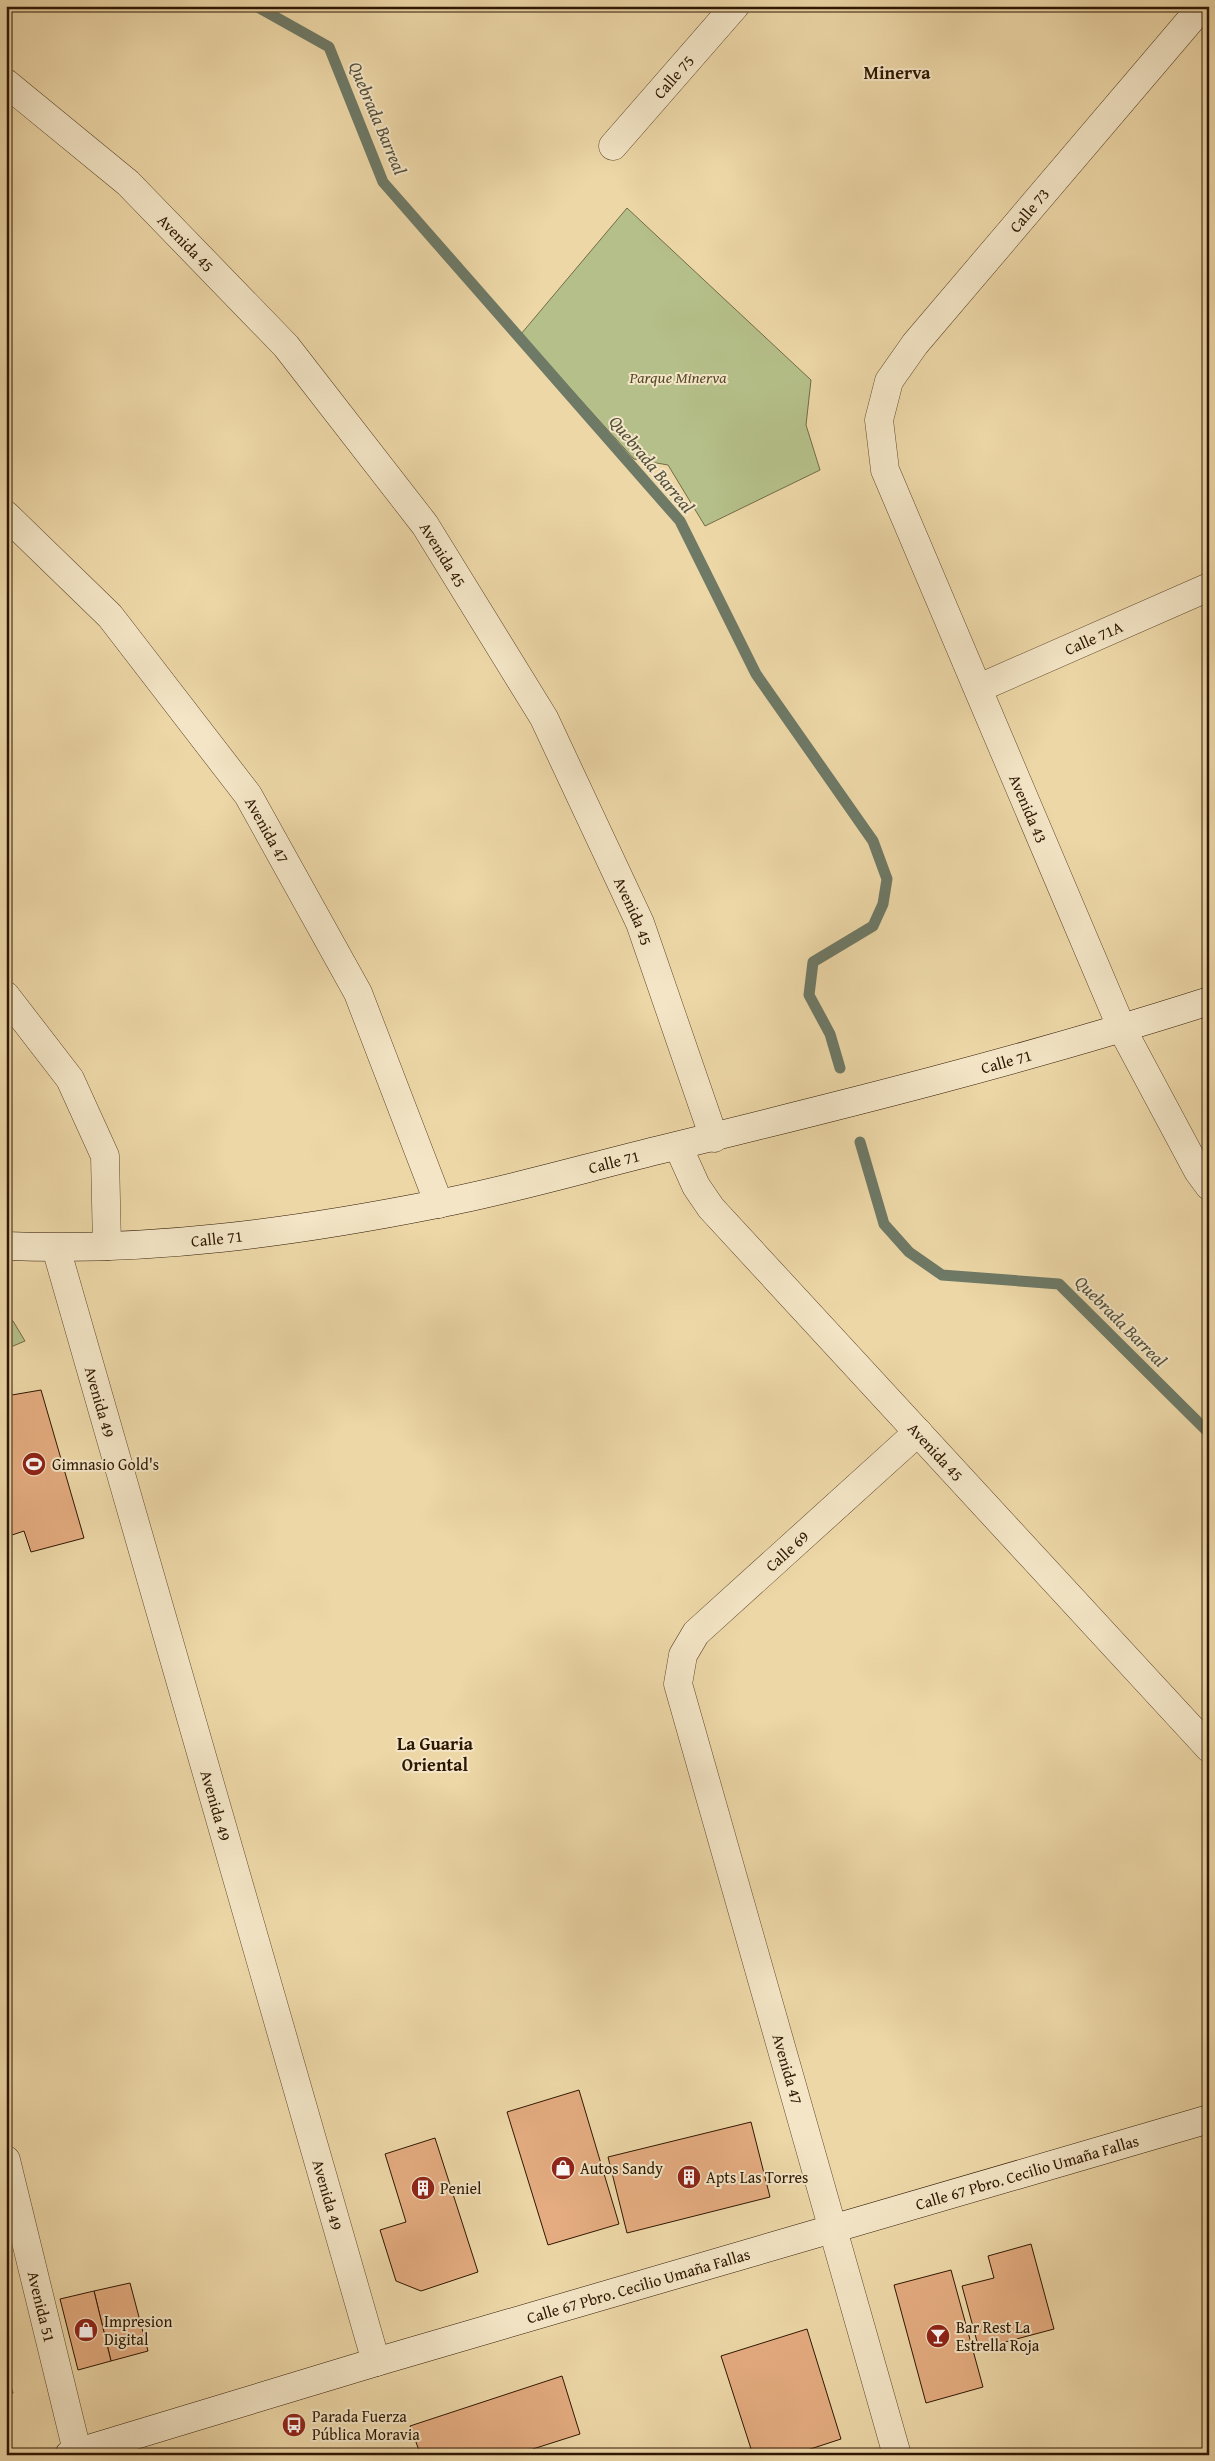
<svg xmlns="http://www.w3.org/2000/svg" width="1215" height="2461" viewBox="0 0 1215 2461" font-family="'Gentium Book Plus',serif">
	<rect width="100%" height="100%" fill="#edd7a7"/>
	<filter id="stains"><feTurbulence type="fractalNoise" baseFrequency=".004" numOctaves="4"/><feColorMatrix values="0 0 0 0 .2 0 0 0 0 .09 0 0 0 0 .02 0 0 0 .5 -.17"/></filter>
	<radialGradient id="worn" r=".72"><stop offset=".6" stop-color="#630" stop-opacity="0"/><stop offset="1" stop-color="#630" stop-opacity=".3"/></radialGradient>
	<g fill="#b5bf89" stroke="#726b46">
		<path d="M 627,208 L 811,380 L 806,425 L 820,470 L 705,526 L 668,465 L 634,459 L 521,334 Z"/>
		<path d="M 6,1316 L 13,1321 L 25,1341 L 6,1349 Z"/>
	</g>
	<g fill="none" stroke-linecap="round" stroke-linejoin="round">
		<g stroke="#6e7966" stroke-width="11">
			<path d="M 256,6 L 329,47 L 383,182 L 680,521 L 756,674 L 873,841 L 887,879 L 883,904 L 873,926 L 813,962 L 809,995 L 830,1034 L 840,1068"/>
			<path d="M 860,1142 L 884,1224 L 909,1252 L 942,1275 L 1059,1284 L 1209,1433"/>
		</g>
	</g>
	<g fill="#e4ac80" stroke="#2e1702">
		<path d="M 41,1390 L 84,1538 L 31,1552 L 24,1531 L 6,1537 L 6,1396 Z"/>
		<path d="M 579,2090 L 619,2224 L 548,2245 L 507,2112 Z"/>
		<path d="M 751,2122 L 770,2197 L 627,2233 L 608,2157 Z"/>
		<path d="M 435,2138 L 478,2272 L 421,2291 L 396,2281 L 380,2230 L 406,2222 L 385,2154 Z"/>
		<path d="M 1031,2244 L 1054,2329 L 979,2349 L 962,2286 L 994,2278 L 988,2256 Z"/>
		<path d="M 951,2270 L 983,2387 L 926,2403 L 894,2285 Z"/>
		<path d="M 130,2283 L 148,2351 L 111,2361 L 94,2291 Z"/>
		<path d="M 94,2291 L 111,2361 L 78,2370 L 60,2299 Z"/>
		<path d="M 807,2329 L 841,2439 L 792,2455 L 753,2455 L 721,2356 Z"/>
		<path d="M 6,2371 L 13,2393 L 6,2395 Z"/>
		<path d="M 562,2376 L 580,2434 L 514,2455 L 415,2455 L 420,2453 L 410,2426 Z"/>
	</g>
	<g fill="none" stroke-linecap="round" stroke-linejoin="round">
		<g stroke="#5e472b" stroke-width="29">
			<g id="street">
				<path id="s1" d="M 1199,10 L 915,344 L 889,381 L 879,420 L 885,470 L 1122,1029 L 1198,1171 L 1209,1186"/>
				<path id="s2" d="M 6,83 L 128,183 L 286,346 L 425,525 L 544,718 L 640,923 L 714,1138"/>
				<path id="s3" d="M 613,146 L 735,6"/>
				<path id="s4" d="M 6,515 L 110,616 L 248,795 L 358,993 L 439,1204"/>
				<path id="s5" d="M 979,688 L 1209,587"/>
				<path d="M 6,996 L 70,1079 L 105,1156 L 107,1246"/>
				<path id="s6" d="M 678,1146 L 696,1186 L 711,1208 L 1209,1748"/>
				<path id="s7" d="M 56,1248 L 376,2362"/>
				<path id="s8" d="M 6,2160 L 78,2455"/>
				<path id="s9" d="M 897,2455 L 678,1684 L 683,1655 L 696,1633 L 918,1432"/>
			</g>
		</g>
		<g stroke="#2e1702" stroke-width="29">
			<g id="secondary">
				<path id="s10" d="M 6,1246 C 150,1252 296,1232 437,1204 C 511,1190 585,1168 659,1150 C 843,1105 1028,1059 1209,1001"/>
				<path id="s11" d="M 69,2455 L 376,2362 L 1209,2119"/>
			</g>
		</g>
		<use href="#street" stroke="#f3e5c6" stroke-width="28"/>
		<use href="#secondary" stroke="#f3e5c6" stroke-width="28"/>
	</g>
	<defs>
		<g id="stadium-disc" transform="scale(1.25)"><circle r="9.5" fill="#8f2418" stroke="#f3e5c6"/><path d="M0-5a6.5 5 0 1 0 0 10a6.5 5 0 1 0 0-10ZM-3.5-1.8h7v3.6h-7Z" fill="#fff"/></g>
		<g id="shop-disc" transform="scale(1.25)"><circle r="9.5" fill="#8f2418" stroke="#f3e5c6"/><path d="M-5-2.5h2.3a2.7 3.5 0 0 1 5.4 0H5L5.5 6h-11ZM-1.5-2.5h3a1.5 2.3 0 0 0-3 0Z" fill="#fff"/></g>
		<g id="building-disc" transform="scale(1.25)"><circle r="9.5" fill="#8f2418" stroke="#f3e5c6"/><path d="M-4-6H4V6H1V3H-1V6H-4ZM-2.5-4.3h1.7v1.8h-1.7ZM.8-4.3h1.7v1.8H.8ZM-2.5-1h1.7V.8h-1.7ZM.8-1h1.7V.8H.8Z" fill="#fff"/></g>
		<g id="bar-disc" transform="scale(1.25)"><circle r="9.5" fill="#8f2418" stroke="#f3e5c6"/><path d="M-6-5H6L.8 .8V4.5H3.5V6h-7V4.5H-.8V.8Z" fill="#fff"/></g>
		<g id="bus-disc" transform="scale(1.25)"><circle r="9.5" fill="#8f2418" stroke="#f3e5c6"/><path d="M-5-6H5V4H4V6H2V4H-2V6H-4V4H-5ZM-3.5-4V0h7V-4ZM-3.5 1.2v1.5H-2V1.2ZM2 1.2v1.5H3.5V1.2Z" fill="#fff"/></g>
	</defs>
	<g fill-rule="evenodd">
		<use href="#stadium-disc" x="34" y="1464"/>
		<use href="#shop-disc" x="563" y="2168"/>
		<use href="#building-disc" x="689" y="2177"/>
		<use href="#building-disc" x="423" y="2188"/>
		<use href="#shop-disc" x="86" y="2330"/>
		<use href="#bar-disc" x="938" y="2336"/>
		<use href="#bus-disc" x="294" y="2425"/>
	</g>
	<g text-anchor="middle" dominant-baseline="central" stroke-width="4" stroke-linejoin="round" paint-order="stroke">
		<g font-size="16" fill="#2e1702" stroke="#f3e5c6">
			<text stroke="none"><textPath href="#s3" startOffset="92">Calle 75</textPath></text>
			<text transform="translate(1029 210) rotate(-50)">Calle 73</text>
			<text stroke="none"><textPath href="#s2" startOffset="241">Avenida 45</textPath></text>
			<text stroke="none"><textPath href="#s2" startOffset="646">Avenida 45</textPath></text>
			<text stroke="none"><textPath href="#s5" startOffset="125">Calle 71A</textPath></text>
			<text stroke="none"><textPath href="#s1" startOffset="942">Avenida 43</textPath></text>
			<text stroke="none"><textPath href="#s4" startOffset="411">Avenida 47</textPath></text>
			<text stroke="none"><textPath href="#s2" startOffset="1051">Avenida 45</textPath></text>
			<text stroke="none"><textPath href="#s10" startOffset="1021">Calle 71</textPath></text>
			<text stroke="none"><textPath href="#s10" startOffset="616">Calle 71</textPath></text>
			<text stroke="none"><textPath href="#s10" startOffset="211">Calle 71</textPath></text>
			<text stroke="none"><textPath href="#s7" startOffset="160">Avenida 49</textPath></text>
			<text stroke="none"><textPath href="#s6" startOffset="402">Avenida 45</textPath></text>
			<text stroke="none"><textPath href="#s9" startOffset="979">Calle 69</textPath></text>
			<text stroke="none"><textPath href="#s7" startOffset="580">Avenida 49</textPath></text>
			<text transform="translate(788 2069) rotate(74)">Avenida 47</text>
			<text stroke="none"><textPath href="#s11" startOffset="999">Calle 67 Pbro. Cecilio Umaña Fallas</textPath></text>
			<text stroke="none"><textPath href="#s7" startOffset="985">Avenida 49</textPath></text>
			<text stroke="none"><textPath href="#s11" startOffset="594">Calle 67 Pbro. Cecilio Umaña Fallas</textPath></text>
			<text stroke="none"><textPath href="#s8" startOffset="151">Avenida 51</textPath></text>
		</g>
		<g font-size="16" font-style="italic" fill="#56492a" stroke="#f3e5c6">
			<text x="678" y="377">Parque Minerva</text>
		</g>
		<g font-size="16" fill="#2e1702" stroke="#f3e5c6" text-anchor="start">
			<text x="52" y="1464">Gimnasio Gold's</text>
			<text x="580" y="2168">Autos Sandy</text>
			<text x="706" y="2177">Apts Las Torres</text>
			<text x="440" y="2188">Peniel</text>
			<text x="104" y="2321">Impresion<tspan x="104" dy="18">Digital</tspan></text>
			<text x="956" y="2327">Bar Rest La<tspan x="956" dy="18">Estrella Roja</tspan></text>
			<text x="312" y="2416">Parada Fuerza<tspan x="312" dy="18">Pública Moravia</tspan></text>
		</g>
		<g font-size="18" font-weight="bold" fill="#2e1702" stroke="#f3e5c6">
			<text x="897" y="72">Minerva</text>
			<text x="435" y="1743">La Guaria<tspan x="435" dy="21">Oriental</tspan></text>
		</g>
		<g font-size="18" font-style="italic" fill="#53503c" stroke="#f3e5c6">
			<text transform="translate(378 118) rotate(67)">Quebrada Barreal</text>
			<text transform="translate(652 464) rotate(50)">Quebrada Barreal</text>
			<text transform="translate(1121 1321) rotate(45)">Quebrada Barreal</text>
		</g>
	</g>
	<rect width="1215" height="2461" fill="none" stroke="#edd7a7" stroke-width="25"/>
	<rect x="8" y="8" width="1200" height="2446" fill="none" stroke="#2e1702" stroke-width="2.5"/>
	<rect x="12" y="12" width="1190" height="2436" fill="none" stroke="#2e1702"/>
	<rect width="100%" height="100%" filter="url(#stains)"/>
	<rect width="100%" height="100%" fill="url(#worn)"/>
</svg>
